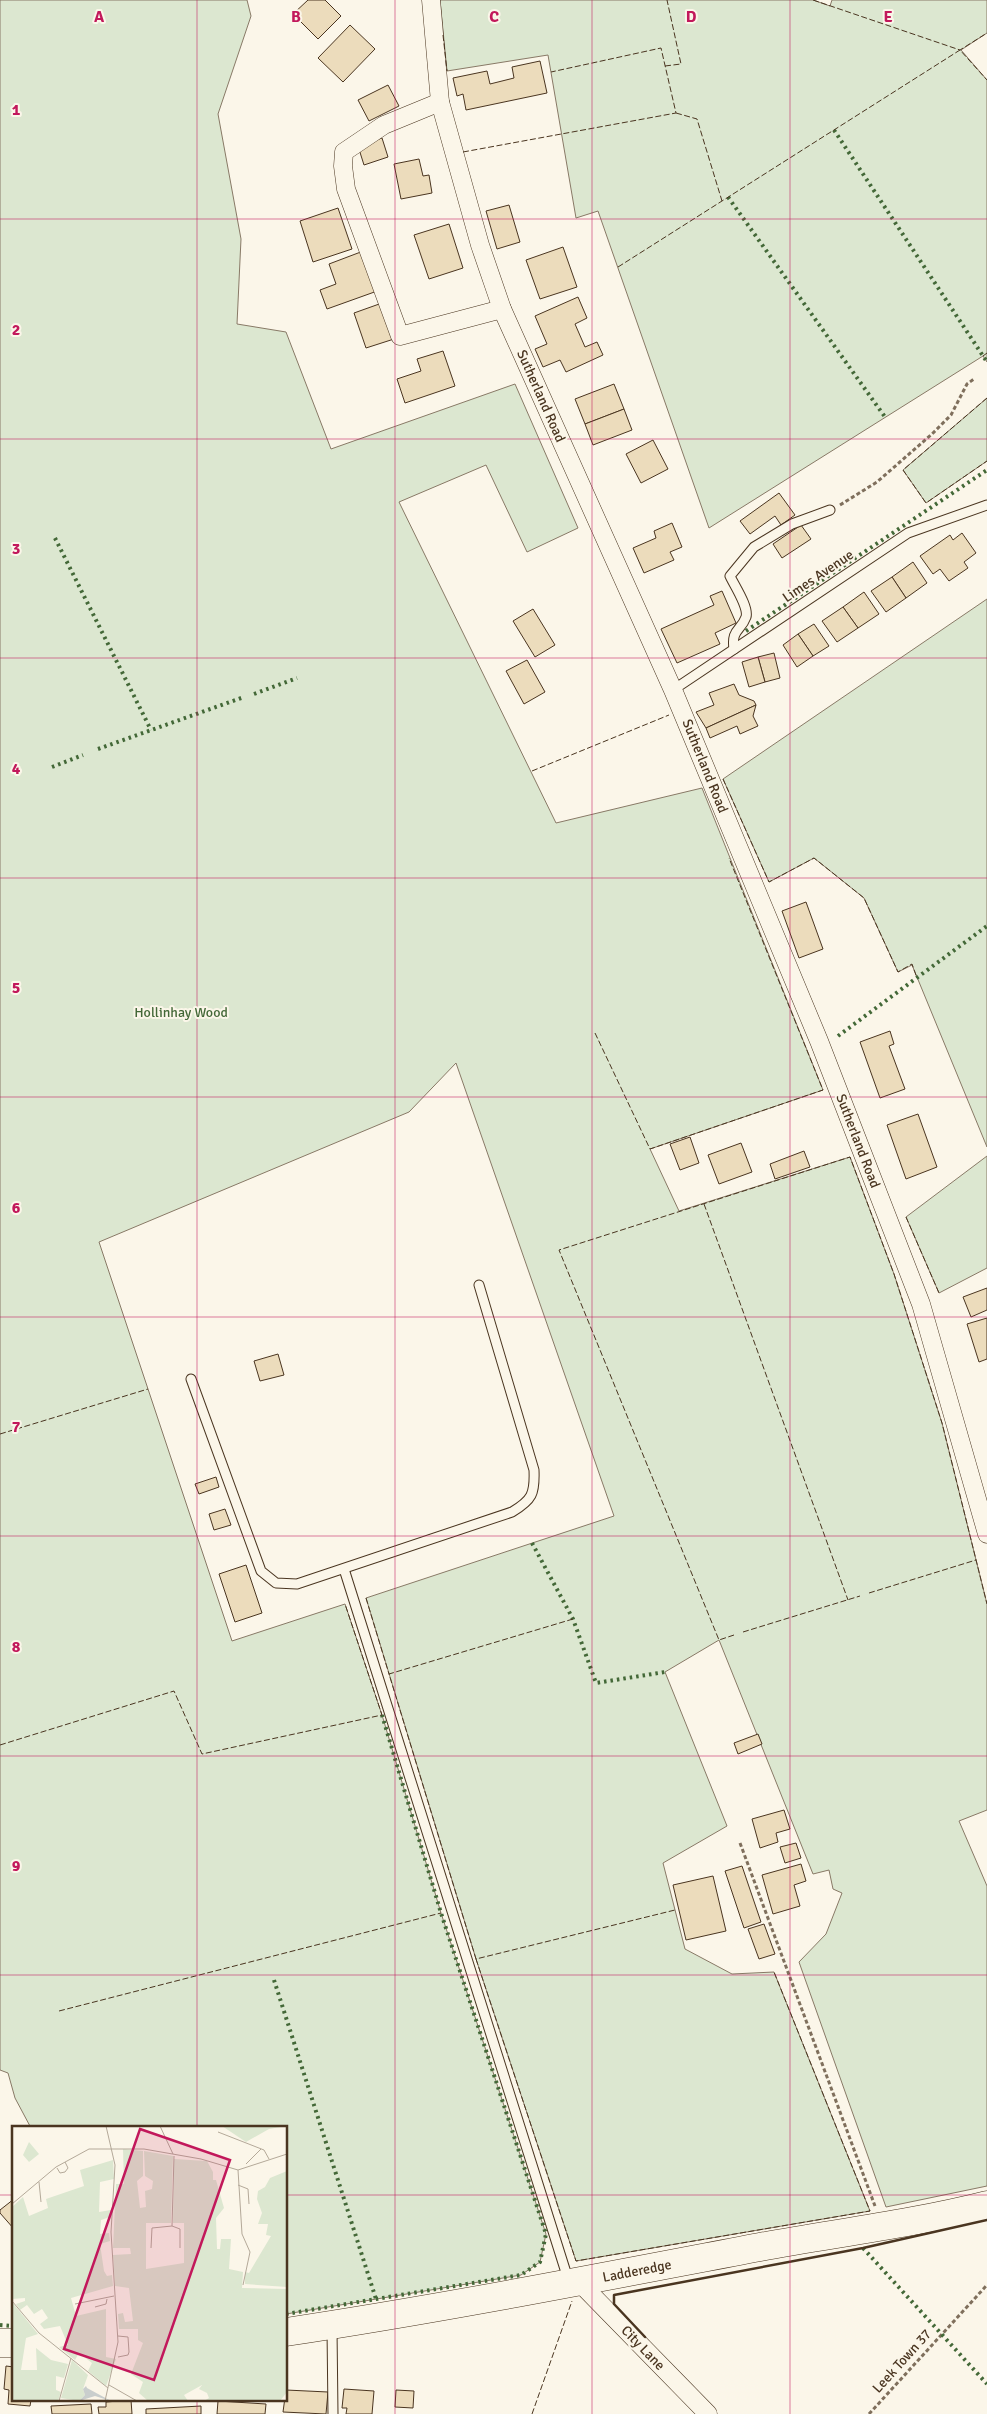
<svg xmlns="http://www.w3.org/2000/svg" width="987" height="2414" viewBox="0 0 987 2414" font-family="Signika,sans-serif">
	<rect width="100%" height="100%" fill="#fbf6e9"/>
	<g fill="#dce7d0" stroke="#887966">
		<path d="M 0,0 L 247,0 L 251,16 L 218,114 L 241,239 L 237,324 L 286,332 L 331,449 L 515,384 L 578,528 L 527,552 L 486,465 L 399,502 L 556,823 L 702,788 L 823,1090 L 650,1149 L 679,1211 L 850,1157 L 894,1274 L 942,1423 L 987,1604 L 987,1810 L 959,1821 L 987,1886 L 987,2186 L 886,2207 L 799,1962 L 826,1934 L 842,1893 L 833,1889 L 829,1870 L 813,1874 L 719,1640 L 665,1672 L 727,1826 L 663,1863 L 685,1949 L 732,1974 L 774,1972 L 870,2211 L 576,2261 L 476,1959 L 366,1598 L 614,1516 L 456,1063 L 409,1112 L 99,1242 L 232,1641 L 345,1604 L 382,1715 L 441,1913 L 546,2234 L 540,2262 L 521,2275 L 286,2314 L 286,2128 L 31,2128 L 15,2098 L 8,2073 L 0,2070 Z"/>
		<path d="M 440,0 L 813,0 L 830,6 L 832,0 L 987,0 L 987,33 L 961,50 L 987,80 L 987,362 L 983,356 L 709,528 L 598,211 L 576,218 L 548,55 L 447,71 Z"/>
		<path d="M 987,398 L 987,461 L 926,503 L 903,470 Z"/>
		<path d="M 987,599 L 987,1147 L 912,965 L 898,972 L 864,898 L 814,858 L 769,882 L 723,779 Z"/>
		<path d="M 987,1156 L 987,1268 L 939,1293 L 906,1217 Z"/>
	</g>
	<g fill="#ecdcbc" stroke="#4a3520">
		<path d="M 308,0 L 325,0 L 341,16 L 318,39 L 293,14 Z"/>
		<path d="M 350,25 L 375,49 L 343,82 L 318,58 Z"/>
		<path d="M 540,61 L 547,93 L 466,110 L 463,94 L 457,96 L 453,78 L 487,71 L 490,84 L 514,78 L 512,67 Z"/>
		<path d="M 388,85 L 399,106 L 369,121 L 358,100 Z"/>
		<path d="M 382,138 L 388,157 L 364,165 L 358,146 Z"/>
		<path d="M 419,159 L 423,176 L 429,175 L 432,193 L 401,199 L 394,164 Z"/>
		<path d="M 509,205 L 520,242 L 497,249 L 486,211 Z"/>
		<path d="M 338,208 L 352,249 L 313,262 L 300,221 Z"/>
		<path d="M 449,224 L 463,268 L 429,279 L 414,235 Z"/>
		<path d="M 563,247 L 577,287 L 540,299 L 526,260 Z"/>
		<path d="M 366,250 L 380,290 L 327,309 L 320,290 L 336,284 L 329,264 Z"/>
		<path d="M 578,297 L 587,318 L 575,324 L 585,347 L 597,342 L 603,355 L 566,372 L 560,360 L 543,367 L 535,349 L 547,344 L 535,316 Z"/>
		<path d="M 382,303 L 394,339 L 366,348 L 354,313 Z"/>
		<path d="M 443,351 L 455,386 L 405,403 L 397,379 L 421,371 L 417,359 Z"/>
		<path d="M 614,384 L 624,409 L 585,424 L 575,399 Z"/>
		<path d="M 624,409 L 632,430 L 593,445 L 585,424 Z"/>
		<path d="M 653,440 L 668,469 L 641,483 L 626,454 Z"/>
		<path d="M 779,493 L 795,515 L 781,525 L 775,516 L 750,534 L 740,521 Z"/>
		<path d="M 672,523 L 682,547 L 670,552 L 674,560 L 644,573 L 633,548 L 656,538 L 654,531 Z"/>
		<path d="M 801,525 L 811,539 L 782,558 L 773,544 Z"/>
		<path d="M 962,533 L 976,553 L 964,562 L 968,568 L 949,581 L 940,569 L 933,574 L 920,556 L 950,535 L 953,540 Z"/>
		<path d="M 913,562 L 927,583 L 906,598 L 892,577 Z"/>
		<path d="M 892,577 L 906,598 L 886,612 L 871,591 Z"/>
		<path d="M 722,591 L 736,623 L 715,633 L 720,644 L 677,663 L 661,629 L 714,605 L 710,596 Z"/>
		<path d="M 864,592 L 879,614 L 858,628 L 843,607 Z"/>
		<path d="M 843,607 L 858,628 L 837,642 L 822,621 Z"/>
		<path d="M 533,609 L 555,645 L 535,657 L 513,621 Z"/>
		<path d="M 814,624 L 829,646 L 813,656 L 798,634 Z"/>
		<path d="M 798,634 L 813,656 L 797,667 L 783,645 Z"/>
		<path d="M 774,653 L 780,678 L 765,682 L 758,657 Z"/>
		<path d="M 758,657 L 765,682 L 749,687 L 742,662 Z"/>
		<path d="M 527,660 L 545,692 L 524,704 L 506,671 Z"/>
		<path d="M 734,684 L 739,695 L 754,701 L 756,705 L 706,728 L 696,712 L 714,705 L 709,693 Z"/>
		<path d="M 756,705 L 753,716 L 758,726 L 740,734 L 737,726 L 710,738 L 706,728 Z"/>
		<path d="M 806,902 L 823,949 L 799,958 L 782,911 Z"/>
		<path d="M 890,1031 L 894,1044 L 889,1046 L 905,1089 L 880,1098 L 860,1042 Z"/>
		<path d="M 918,1114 L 937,1167 L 906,1179 L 887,1125 Z"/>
		<path d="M 690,1137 L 699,1163 L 680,1170 L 670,1144 Z"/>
		<path d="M 741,1143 L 752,1172 L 719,1184 L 708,1155 Z"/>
		<path d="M 804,1151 L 810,1167 L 775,1179 L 770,1164 Z"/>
		<path d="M 987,1288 L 987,1310 L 971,1317 L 963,1297 Z"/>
		<path d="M 987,1318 L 987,1359 L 979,1362 L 967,1324 Z"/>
		<path d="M 278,1354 L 284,1375 L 260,1381 L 254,1361 Z"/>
		<path d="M 216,1477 L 219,1487 L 199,1494 L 195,1484 Z"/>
		<path d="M 225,1509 L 231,1525 L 214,1530 L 209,1514 Z"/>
		<path d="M 246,1565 L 262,1613 L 235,1622 L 219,1574 Z"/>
		<path d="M 758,1734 L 762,1744 L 738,1754 L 734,1743 Z"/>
		<path d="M 784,1810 L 790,1829 L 776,1833 L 778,1842 L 760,1848 L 752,1819 Z"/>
		<path d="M 796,1843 L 801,1858 L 785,1863 L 780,1847 Z"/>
		<path d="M 801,1864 L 806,1881 L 794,1885 L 800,1906 L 773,1914 L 762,1875 Z"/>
		<path d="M 742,1866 L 761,1922 L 744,1928 L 725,1871 Z"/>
		<path d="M 713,1876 L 726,1931 L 686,1940 L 673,1885 Z"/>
		<path d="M 764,1924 L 775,1954 L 759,1959 L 748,1929 Z"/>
		<path d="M 14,2199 L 14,2229 L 0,2213 L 0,2210 Z"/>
		<path d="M 6,2366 L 14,2367 L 14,2400 L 31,2400 L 30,2406 L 8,2404 L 9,2390 L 4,2389 Z"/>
		<path d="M 344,2389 L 374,2391 L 372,2414 L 346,2414 L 347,2408 L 342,2408 Z"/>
		<path d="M 286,2390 L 328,2392 L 326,2414 L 283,2412 Z"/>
		<path d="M 396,2390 L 414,2391 L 413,2408 L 395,2407 Z"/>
		<path d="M 131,2400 L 132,2414 L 99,2414 L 98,2407 L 106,2407 L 106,2402 Z"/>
		<path d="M 218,2401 L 266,2404 L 265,2414 L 217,2414 Z"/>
		<path d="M 91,2404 L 92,2414 L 52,2414 L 51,2406 Z"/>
		<path d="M 201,2406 L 201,2414 L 146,2414 L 146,2409 Z"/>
	</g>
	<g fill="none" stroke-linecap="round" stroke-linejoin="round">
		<g stroke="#4a3520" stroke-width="11">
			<g id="service">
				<path d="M 734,649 C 731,629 741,631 746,617 C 749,607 734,585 730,576 L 754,547 L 792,524 L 830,510"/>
				<path d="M 673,690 L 908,533 L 987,505"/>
				<path d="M 191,1379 L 261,1571 L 276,1583 L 297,1584 L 512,1512 C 532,1500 535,1494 534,1470 L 479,1285"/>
				<path d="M 344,1569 L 569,2282"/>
				<path d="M 332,2329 L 333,2414"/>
			</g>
		</g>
		<g stroke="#4a3520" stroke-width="19">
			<g id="minor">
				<path d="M 431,0 L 440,102 L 480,245 L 502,309 L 673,690 L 819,1041 L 921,1304 L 987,1534"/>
				<path d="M 440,102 L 384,125 L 344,152 L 343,166 L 346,189 L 400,336 L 502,309"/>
				<path d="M 579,2282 L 708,2414"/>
			</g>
		</g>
		<g stroke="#4a3520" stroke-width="29">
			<g id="trunk">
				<path d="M 286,2332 C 445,2308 602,2277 760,2247 C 836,2233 912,2224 987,2205"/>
				<path d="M 0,2343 L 14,2343"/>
			</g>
		</g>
		<g stroke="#7f6f5c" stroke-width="3" stroke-dasharray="4 2.5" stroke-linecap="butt">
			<path d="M 840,505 L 877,482 L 932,434 L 951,415 L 967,384 L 974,379"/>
			<path d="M 740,1843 L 875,2206"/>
			<path d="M 869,2414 L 987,2285"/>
		</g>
		<use href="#service" stroke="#fbf6e9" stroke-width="9"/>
		<use href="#minor" stroke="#fbf6e9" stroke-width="18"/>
		<use href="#trunk" stroke="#fbf6e9" stroke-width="28"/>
		<g stroke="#436837" stroke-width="4" stroke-dasharray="2.5 4" stroke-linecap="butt">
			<path d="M 834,130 L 987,362"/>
			<path d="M 728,197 L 885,417"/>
			<path d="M 55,538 L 151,730"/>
			<path d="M 746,631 L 987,470"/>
			<path d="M 254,694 L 297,678"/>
			<path d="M 98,749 L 244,697"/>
			<path d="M 52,767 L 83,755"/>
			<path d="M 838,1036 L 987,926"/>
			<path d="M 532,1543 L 573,1619 L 596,1683 L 665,1672"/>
			<path d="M 274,1980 L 376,2299"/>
			<path d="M 863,2248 L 987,2384"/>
			<path d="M 286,2314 L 521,2275 L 540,2262 L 546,2234 L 441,1913 L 382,1715"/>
			<path d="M 0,2325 L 14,2326"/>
		</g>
		<g stroke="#4a3520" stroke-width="1" stroke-dasharray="6 2.5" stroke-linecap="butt">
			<path d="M 813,0 L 960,50 L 987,33"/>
			<path d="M 443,35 L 447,71"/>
			<path d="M 665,66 L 681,64 L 667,0"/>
			<path d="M 676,113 L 697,119 L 722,201"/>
			<path d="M 463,152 L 676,113 L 661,48 L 551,72"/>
			<path d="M 618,267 L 960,50 L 987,80"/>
			<path d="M 983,356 L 987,353"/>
			<path d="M 987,398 L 903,470 L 926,503 L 987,461"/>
			<path d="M 532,771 L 669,715"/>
			<path d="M 723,779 L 769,882 L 814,858 L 864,898 L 898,972 L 912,964 L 917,978"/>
			<path d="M 595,1033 L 650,1149 L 823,1090 L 729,858"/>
			<path d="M 704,1204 L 848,1600"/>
			<path d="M 906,1217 L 939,1293"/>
			<path d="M 0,1434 L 148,1389"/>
			<path d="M 869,1593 L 976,1560"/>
			<path d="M 366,1598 L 389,1674"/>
			<path d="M 573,1619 L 389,1674 L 476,1959 L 675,1910"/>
			<path d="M 743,1632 L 860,1596"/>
			<path d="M 734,1635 L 719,1640 L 559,1250 L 850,1157 L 894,1274 L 942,1423 L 987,1604"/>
			<path d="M 0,1745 L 174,1691 L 202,1754 L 382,1715 L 345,1604"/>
			<path d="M 476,1959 L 576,2261 L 870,2211 L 774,1972"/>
			<path d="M 59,2011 L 441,1913"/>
			<path d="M 532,2414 L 572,2301"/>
		</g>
		<path stroke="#4a3520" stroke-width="2.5" d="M 645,2337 L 614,2304 L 614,2295 L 863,2248 L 987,2220"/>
	</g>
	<path fill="none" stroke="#c2185b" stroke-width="1" stroke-opacity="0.55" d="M 197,0 L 197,2128M 395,0 L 395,2414M 592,0 L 592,2414M 790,0 L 790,2414M 0,219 L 987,219M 0,439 L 987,439M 0,658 L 987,658M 0,878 L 987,878M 0,1097 L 987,1097M 0,1317 L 987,1317M 0,1536 L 987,1536M 0,1756 L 987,1756M 0,1975 L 987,1975M 0,2195 L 14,2195M 286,2195 L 987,2195M 197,2400 L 197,2414"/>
	<g text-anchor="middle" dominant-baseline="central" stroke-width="4" stroke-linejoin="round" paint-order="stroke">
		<g font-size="14" fill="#4a3520" stroke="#fbf6e9">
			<text transform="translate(541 396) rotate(66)">Sutherland Road</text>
			<text transform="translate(818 576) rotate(-34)">Limes Avenue</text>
			<text transform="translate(705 766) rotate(68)">Sutherland Road</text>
			<text transform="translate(858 1141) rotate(69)">Sutherland Road</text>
			<text transform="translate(637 2271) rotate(-11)">Ladderedge</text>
			<text transform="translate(643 2348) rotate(46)">City Lane</text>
			<text transform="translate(902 2361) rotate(-48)">Leek Town 37</text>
		</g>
		<g font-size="14" fill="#436837" stroke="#fbf6e9">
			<text x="181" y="1012">Hollinhay Wood</text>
		</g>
	</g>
	<g transform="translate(12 2126)">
		<rect width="275" height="275" fill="#fbf6e9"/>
		<path d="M 210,0 L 274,0 L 257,3 L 234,16 ZM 17,16 L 27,28 L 17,36 L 11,29 ZM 111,23 L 131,25 L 131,50 L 125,55 L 128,82 L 134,81 L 133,65 L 140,63 L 141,55 L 133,50 L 132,25 L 161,30 L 159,97 L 134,97 L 134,143 L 172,137 L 172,97 L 161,97 L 162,33 L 195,35 L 201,46 L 201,54 L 204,54 L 212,82 L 204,92 L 205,123 L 208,123 L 209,113 L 219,113 L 217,143 L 231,146 L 230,162 L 275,163 L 275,266 L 268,275 L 192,275 L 197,272 L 195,267 L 187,263 L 190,259 L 172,269 L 176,275 L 136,275 L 127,267 L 131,256 L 119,248 L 131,217 L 126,214 L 126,203 L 107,203 L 106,188 L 111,187 L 113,196 L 121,195 L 117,162 L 103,160 L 101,129 L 119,128 L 118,122 L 101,122 L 104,58 L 112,58 ZM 101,34 L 102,53 L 88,56 L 87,86 L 99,84 L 98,91 L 89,94 L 88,108 L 97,107 L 98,115 L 88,118 L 92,145 L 95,150 L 100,149 L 101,160 L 59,172 L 64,190 L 94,183 L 94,231 L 104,233 L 94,260 L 76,245 L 80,237 L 67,227 L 63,234 L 47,221 L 56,219 L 48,200 L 32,203 L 28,198 L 36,192 L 30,183 L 22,188 L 15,179 L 8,184 L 4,178 L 13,175 L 13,172 L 0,173 L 0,81 L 11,71 L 17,90 L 36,82 L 34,73 L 72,60 L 68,44 ZM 275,45 L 275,161 L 233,158 L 233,146 L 237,147 L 259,110 L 254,109 L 256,98 L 246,98 L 250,87 L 245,73 L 246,65 L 253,61 L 258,52 ZM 0,176 L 26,208 L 14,212 L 9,244 L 25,244 L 24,222 L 39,234 L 56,238 L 52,252 L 44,250 L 44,264 L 49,266 L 46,275 L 0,275 ZM 60,234 L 76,249 L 71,263 L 73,269 L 67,275 L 49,272 Z" fill="#dce7d0"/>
		<path d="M 74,260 L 75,262 L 99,275 L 83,270 L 67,275 L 73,269 L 71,263 Z" fill="#c9cecd"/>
		<path fill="none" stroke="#b4a999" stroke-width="1" d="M 148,0 L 161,28M 206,6 L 252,24 L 257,33M 234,38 L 249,23M 45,42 L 48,47 L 53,46 L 56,42 L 53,36M 226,44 L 230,108 L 238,126 L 231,159M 27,56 L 29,76M 226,59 L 236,63 L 237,78M 0,78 L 44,41 L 77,23 L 132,23 L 189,33 L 226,44 L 275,28M 160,100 L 162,30M 139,122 L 140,102 L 160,100 L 168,103 L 168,122M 0,175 L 27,207 L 96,262M 63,178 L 102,170M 83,181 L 94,178 L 95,173M 106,231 L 116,229 L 117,226 L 116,211 L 106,210M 97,259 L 125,275M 47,275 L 59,232M 93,275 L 106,216 L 99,106 L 103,39 L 94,0"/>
		<path fill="#c2185b" fill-opacity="0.15" stroke="#c2185b" stroke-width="2.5" d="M 128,3 L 218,34 L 142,254 L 52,223 Z"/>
		<rect width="275" height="275" fill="none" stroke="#4a3520" stroke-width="2.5"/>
	</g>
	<g font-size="16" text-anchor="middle" font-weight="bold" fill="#c2185b" stroke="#fbf6e9" stroke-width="4" stroke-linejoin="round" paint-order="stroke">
		<text x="99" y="22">A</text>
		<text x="296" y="22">B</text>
		<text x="494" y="22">C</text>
		<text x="691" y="22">D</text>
		<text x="888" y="22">E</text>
		<text x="16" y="115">1</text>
		<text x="16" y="335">2</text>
		<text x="16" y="554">3</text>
		<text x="16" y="774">4</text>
		<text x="16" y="993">5</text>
		<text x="16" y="1213">6</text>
		<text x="16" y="1432">7</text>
		<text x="16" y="1652">8</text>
		<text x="16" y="1871">9</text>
	</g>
</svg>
